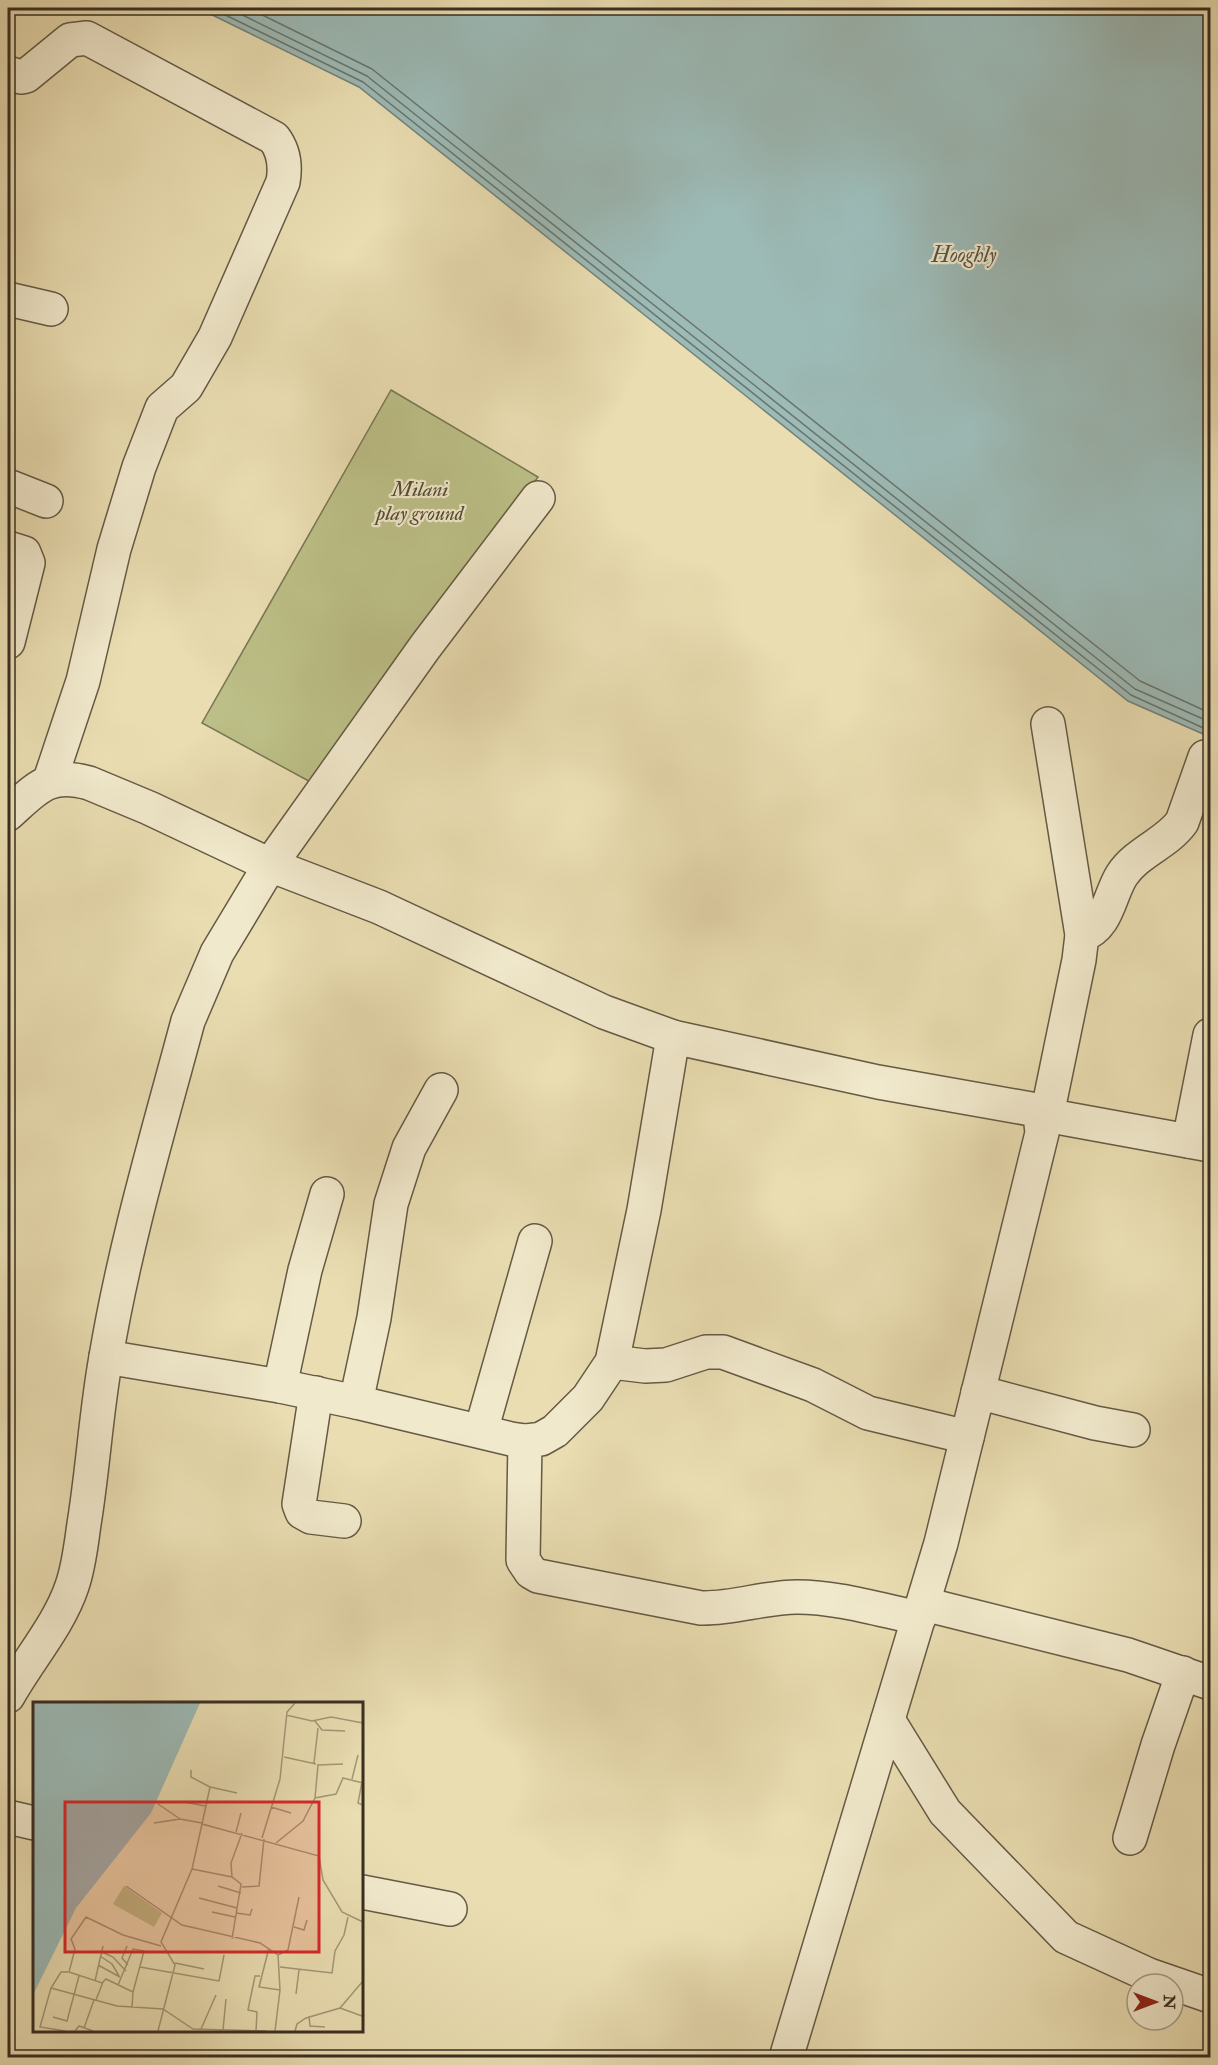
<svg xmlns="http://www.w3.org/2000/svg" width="1218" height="2065" viewBox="0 0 1218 2065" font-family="'IM FELL Double Pica',serif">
	<rect width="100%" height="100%" fill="#e9ddb1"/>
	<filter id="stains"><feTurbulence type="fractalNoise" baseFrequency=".00333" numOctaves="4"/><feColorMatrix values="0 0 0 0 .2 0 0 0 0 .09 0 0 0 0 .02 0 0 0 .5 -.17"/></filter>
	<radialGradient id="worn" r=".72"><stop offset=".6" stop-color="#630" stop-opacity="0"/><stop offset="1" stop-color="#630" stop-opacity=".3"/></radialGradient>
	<path fill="#bcbf87" stroke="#7a7654" stroke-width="1.5" d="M 391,390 L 538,477 L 316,785 L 202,723 Z"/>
	<path fill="#9cbab6" stroke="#74827a" stroke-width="1.5" d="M 198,8 L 1210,8 L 1210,737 L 1128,701 L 359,87 Z"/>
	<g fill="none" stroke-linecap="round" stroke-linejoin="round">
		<g stroke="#6a746c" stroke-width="1.5">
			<path d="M 211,8 L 363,82 L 1131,695 L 1210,731"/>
			<path d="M 228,8 L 367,76 L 1135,689 L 1210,722"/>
			<path d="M 248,8 L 372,69 L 1140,681 L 1210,713"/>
		</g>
		<g stroke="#655a45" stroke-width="36">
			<g id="minor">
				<path d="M 8,73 L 21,77 L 26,76 L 70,40 L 87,38 L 274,138 C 284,151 286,165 283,182 L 215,337 L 186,387 L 162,408 L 139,467 L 114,549 L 83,681 L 50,780"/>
				<path d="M 8,299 L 51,309"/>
				<path d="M 8,486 L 46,501"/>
				<path d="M 8,548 L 24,553 L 28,563 L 8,642"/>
				<path d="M 8,814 C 35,790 48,771 89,783 L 149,808 L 270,865 L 379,907 L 604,1012 L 673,1037 L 878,1082 L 1031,1109 L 1040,1114 L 1042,1133 L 941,1543 L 786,2058"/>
				<path d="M 1082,935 C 1108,927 1109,895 1122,875 C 1137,852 1166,844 1182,822 L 1205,757"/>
				<path d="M 1040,1114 L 1210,1145"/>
				<path d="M 1047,1115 L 1079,960 L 1082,935 L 1048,724"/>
				<path d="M 1189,1141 L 1210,1035"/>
				<path d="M 106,1357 L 280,1386 L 356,1402 L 511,1439 L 525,1441 L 541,1439 L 555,1431 L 588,1398 L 612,1362 L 644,1210 L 673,1037"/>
				<path d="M 612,1362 L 645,1366 L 666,1365 L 706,1352 L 723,1352 L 813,1385 L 868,1413 L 967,1437"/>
				<path d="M 280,1386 L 305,1270 L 327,1194"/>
				<path d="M 978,1392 L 1095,1423 L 1133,1430"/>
				<path d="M 316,1393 L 299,1504 L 302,1512 L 311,1517 L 344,1521"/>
				<path d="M 356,1402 L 374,1318 L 391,1204 L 409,1148 L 441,1090"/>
				<path d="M 481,1431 L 535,1241"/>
				<path d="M 525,1441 L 523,1560 L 531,1572 L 538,1576 L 701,1608 C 733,1609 764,1597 797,1597 C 838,1597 880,1610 919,1618"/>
				<path d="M 924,1604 L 1128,1655 L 1210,1683"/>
				<path d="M 8,1696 C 28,1660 59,1625 72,1586 C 79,1566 81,1545 84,1524 C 93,1469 96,1412 106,1357 C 125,1243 158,1133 188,1021 L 217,953 L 270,865 L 425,647 L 538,498"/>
				<path d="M 888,1720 L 945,1812 L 1066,1937 L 1149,1975 L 1210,1996"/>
				<path d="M 8,1817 L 34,1823"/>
				<path d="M 1130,1838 L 1158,1745 L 1183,1673"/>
				<path d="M 362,1892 L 450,1909"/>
			</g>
		</g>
		<use href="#minor" stroke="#f1e9cc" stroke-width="33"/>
	</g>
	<g text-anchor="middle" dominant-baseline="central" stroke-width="4.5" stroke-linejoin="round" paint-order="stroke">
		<g font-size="21" font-style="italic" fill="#534b35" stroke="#f1e9cc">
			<text x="420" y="489">Milani<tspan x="420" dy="24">play ground</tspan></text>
		</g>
		<g font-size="22" font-style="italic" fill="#525146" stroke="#f1e9cc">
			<text x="964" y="255">Hooghly</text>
		</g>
	</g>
	<g transform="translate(33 1702)">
		<rect width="330" height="330" fill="#e9ddb1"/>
		<path d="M 91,184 L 129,211 L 121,225 L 80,202 Z" fill="#bcbf87"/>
		<path d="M 0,1 L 167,1 L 118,111 L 43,206 L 0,293 Z" fill="#9cbab6"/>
		<path fill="none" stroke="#a39777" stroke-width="1.5" d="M 253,13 L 279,19 L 298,15 L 330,21M 282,19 L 289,28 L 312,29M 251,55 L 283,62M 281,61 L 285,26M 158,68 L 158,75 L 177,85M 319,77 L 325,53M 329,80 L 325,101 L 330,103M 282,96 L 285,63 L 310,62M 152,100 L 172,104M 125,102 L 147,117M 238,105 L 258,111M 121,121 L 147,117 L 169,121M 169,122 L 177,85 L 204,91M 203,130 L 208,111M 229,136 L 247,77 L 254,10 L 262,1M 243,141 L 270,119 L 282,96 L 303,92 L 310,76 L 330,81M 159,167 L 199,175 L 208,182 L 199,237M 199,175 L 198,161 L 209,131M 93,184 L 149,223 L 227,241 L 245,253 L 247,288 L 242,329M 185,184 L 208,191M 209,185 L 226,184 L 231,137M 166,196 L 204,206M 179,210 L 202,215M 203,211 L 217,213 L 219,207M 261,225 L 271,228 L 274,218M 94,244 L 89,256 L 95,263M 236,246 L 226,285 L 247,288M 69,250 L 80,255 L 93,269M 245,253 L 255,248 L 266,195M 67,254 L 79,262 L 86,274M 142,261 L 171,267M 65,263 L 87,275M 107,265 L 186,279 L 191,253M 247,265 L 299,271 L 302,249 L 311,233 L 315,215M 62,279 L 70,244M 85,283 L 100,247 L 111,249 L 100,290M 18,286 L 84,304 L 130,307 L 160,327 L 233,329M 263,292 L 266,268M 63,298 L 70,280M 99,305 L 100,290 L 73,277 L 69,281 L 36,270 L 42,247 L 38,237 L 53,215 L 90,233 L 128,244M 307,306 L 329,314M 276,314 L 277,324 L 292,325M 20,315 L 34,319 L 46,274M 51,326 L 61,298M 168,327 L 183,293M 190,328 L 193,297M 32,329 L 7,325 L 18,286 L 28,270 L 35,270M 42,329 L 46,324 L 60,329M 125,329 L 142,263 L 128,240 L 159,167 L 169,122 L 286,154 L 290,178 L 309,210 L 330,220M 223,329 L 224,310 L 215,308 L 222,274 L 227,274M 262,329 L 264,322 L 273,316 L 307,306 L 330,279"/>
		<path fill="#d62828" fill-opacity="0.15" stroke="#d62828" stroke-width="3" d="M 32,100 L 286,100 L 286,250 L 32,250 Z"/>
		<rect width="330" height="330" fill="none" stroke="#392e21" stroke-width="3"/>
	</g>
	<rect width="1218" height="2065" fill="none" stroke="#e9ddb1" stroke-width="30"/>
	<rect x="9" y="9" width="1200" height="2047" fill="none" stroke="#392e21" stroke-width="3"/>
	<rect x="15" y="15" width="1188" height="2035" fill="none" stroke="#392e21" stroke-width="1.5"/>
	<g transform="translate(1155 2002) rotate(90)"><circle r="28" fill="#f1e9cc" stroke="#a79e88" stroke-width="1.5"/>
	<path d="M0-4.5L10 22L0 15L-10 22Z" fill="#8f2418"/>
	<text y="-9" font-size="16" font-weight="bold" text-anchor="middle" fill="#392e21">N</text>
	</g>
	<rect width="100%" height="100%" filter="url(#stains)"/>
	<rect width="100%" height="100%" fill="url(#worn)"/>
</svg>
